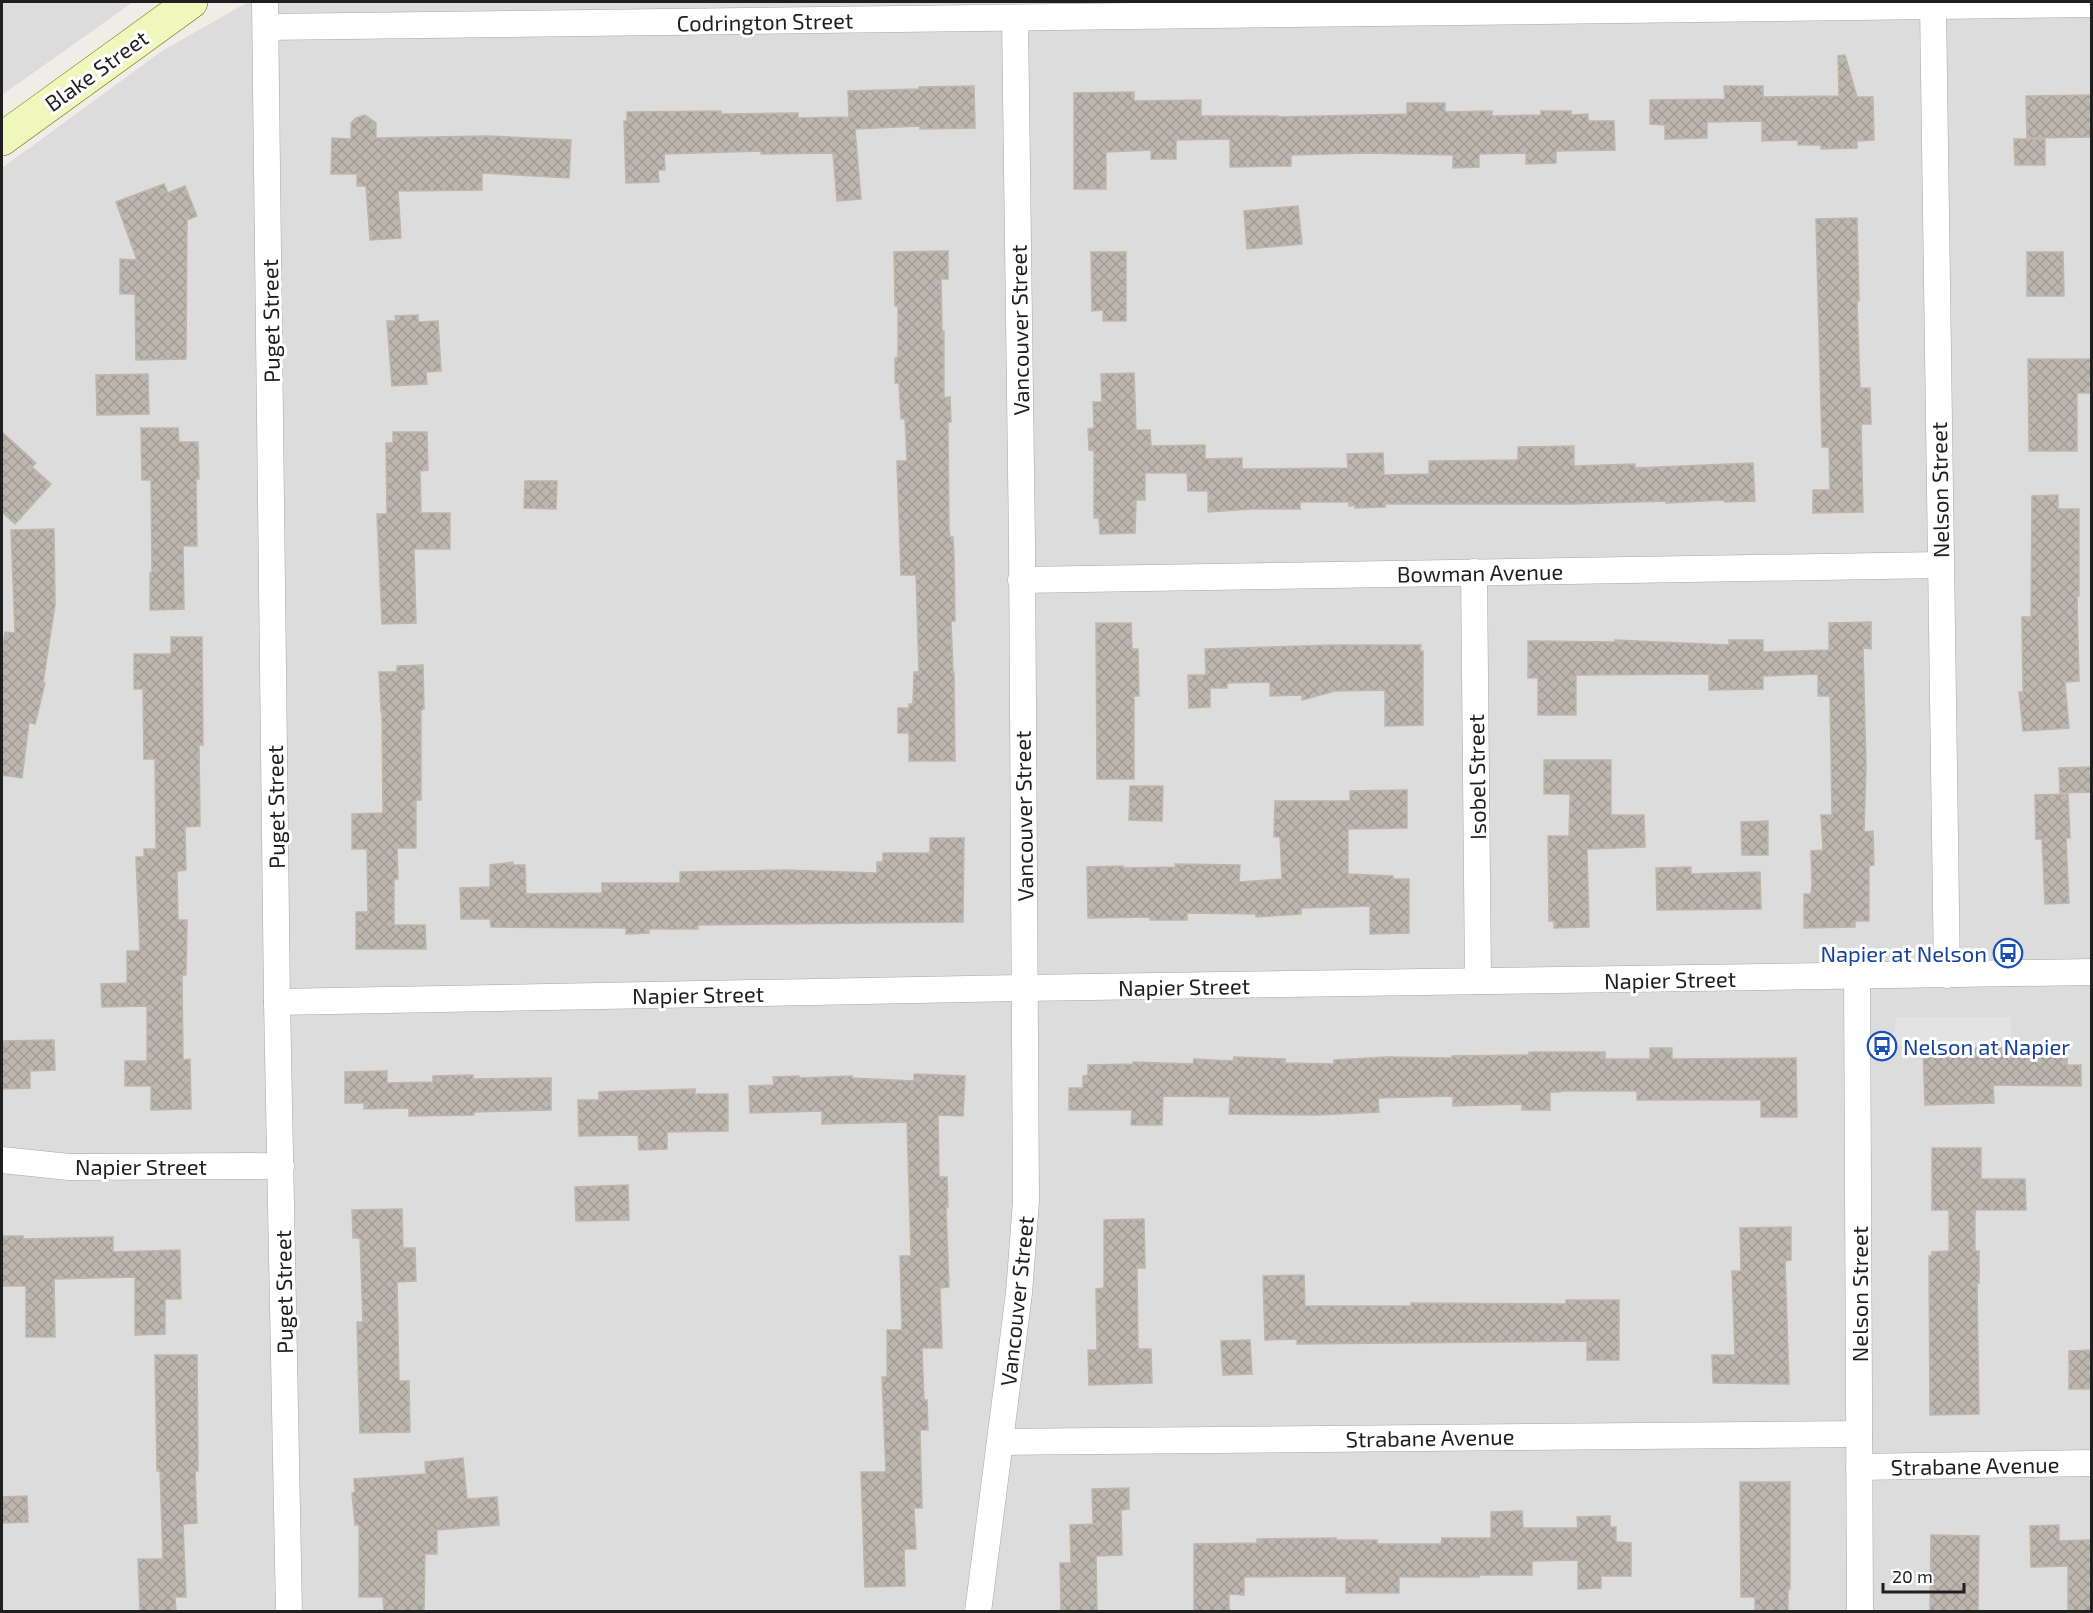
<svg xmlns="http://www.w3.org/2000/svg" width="2093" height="1613" viewBox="0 0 2093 1613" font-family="'Exo 2',sans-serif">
	<defs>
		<pattern id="building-cross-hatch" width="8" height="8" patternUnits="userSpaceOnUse" patternTransform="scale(1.5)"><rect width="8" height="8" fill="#bcb6af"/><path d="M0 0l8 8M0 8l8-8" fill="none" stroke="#a19c96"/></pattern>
	</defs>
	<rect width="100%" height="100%" fill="#f0ede6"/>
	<g fill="#dddcdc">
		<path d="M 2,2 L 133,2 L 2,95 Z"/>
		<path d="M 248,2 L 2091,2 L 2091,1611 L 2,1611 L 2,168 L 162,51 Z"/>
	</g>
	<path fill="#e3e3e3" d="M 1897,1017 L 2011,1017 L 2012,1041 L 1891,1046 Z"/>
	<g fill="url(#building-cross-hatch)" stroke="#c1b5a9" stroke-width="1.5">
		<path d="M 1845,55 L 1857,97 L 1873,97 L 1874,140 L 1857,141 L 1857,148 L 1821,149 L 1821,145 L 1798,145 L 1798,140 L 1762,141 L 1762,121 L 1707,122 L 1707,138 L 1665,139 L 1665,125 L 1650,124 L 1650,100 L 1725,99 L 1724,86 L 1763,86 L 1763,97 L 1839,96 L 1838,56 Z"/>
		<path d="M 974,86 L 975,128 L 920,129 L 920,126 L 855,129 L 861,199 L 837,201 L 833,153 L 761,154 L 761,151 L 664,154 L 665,170 L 658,170 L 659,182 L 626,183 L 624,121 L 627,121 L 627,112 L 721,111 L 721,114 L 798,113 L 798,118 L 849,117 L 848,91 L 919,89 L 919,87 Z"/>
		<path d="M 1134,92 L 1134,101 L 1201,100 L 1201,116 L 1278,116 L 1277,117 L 1407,114 L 1407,103 L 1445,103 L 1445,112 L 1492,111 L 1492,116 L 1541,115 L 1541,111 L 1571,111 L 1571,115 L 1588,114 L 1588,121 L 1614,121 L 1615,150 L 1556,151 L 1556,163 L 1526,164 L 1526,153 L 1479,154 L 1479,167 L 1453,168 L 1453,155 L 1367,153 L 1291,155 L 1291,166 L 1230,167 L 1230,139 L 1176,140 L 1176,159 L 1151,159 L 1151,150 L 1106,152 L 1106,189 L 1074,189 L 1074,93 Z"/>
		<path d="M 2091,95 L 2091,137 L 2027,138 L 2026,96 Z"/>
		<path d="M 365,115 L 376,123 L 376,138 L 488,136 L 571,140 L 569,178 L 482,173 L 482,190 L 398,191 L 401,238 L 370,240 L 366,186 L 357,186 L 357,174 L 331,174 L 332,138 L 351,139 L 351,123 L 356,118 Z"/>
		<path d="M 2014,139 L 2045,139 L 2045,165 L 2015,165 Z"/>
		<path d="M 164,184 L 168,193 L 185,186 L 197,216 L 187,220 L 186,359 L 136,360 L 135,294 L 120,294 L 120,259 L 137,260 L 116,202 Z"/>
		<path d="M 1298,206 L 1302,244 L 1247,249 L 1244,211 Z"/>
		<path d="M 1857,218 L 1859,301 L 1857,301 L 1860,388 L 1870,388 L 1871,424 L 1861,424 L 1863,512 L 1813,513 L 1813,490 L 1830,490 L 1829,447 L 1822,447 L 1816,219 Z"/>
		<path d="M 948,251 L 948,279 L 941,279 L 942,331 L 944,331 L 944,398 L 950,397 L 951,422 L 948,422 L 949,532 L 950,537 L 953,537 L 954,557 L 955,621 L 951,621 L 953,672 L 954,672 L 955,761 L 909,761 L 909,733 L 898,733 L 898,708 L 909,708 L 909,704 L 913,704 L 914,672 L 919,672 L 916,575 L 901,575 L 897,461 L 907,461 L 905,418 L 901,419 L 899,383 L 895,383 L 895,358 L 898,357 L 898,306 L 895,306 L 894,252 Z"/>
		<path d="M 1091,252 L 1126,252 L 1126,321 L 1103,321 L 1103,310 L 1092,311 Z"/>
		<path d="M 2027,252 L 2063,252 L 2064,296 L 2027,296 Z"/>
		<path d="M 418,315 L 418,322 L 438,321 L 441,371 L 426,372 L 427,384 L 392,386 L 387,321 L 396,321 L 395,316 Z"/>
		<path d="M 2028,359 L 2091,359 L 2091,393 L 2077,393 L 2077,451 L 2029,451 Z"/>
		<path d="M 1134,373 L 1136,430 L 1150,430 L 1151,446 L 1205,445 L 1205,459 L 1242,458 L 1242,469 L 1348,468 L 1347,454 L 1383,453 L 1384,475 L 1429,474 L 1429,461 L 1518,460 L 1518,447 L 1574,446 L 1574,466 L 1635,464 L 1635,468 L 1753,463 L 1755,501 L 1725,502 L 1724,500 L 1666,503 L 1666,501 L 1574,504 L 1385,504 L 1385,507 L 1355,508 L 1355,505 L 1349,506 L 1349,502 L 1300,502 L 1300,509 L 1252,509 L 1208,512 L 1208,491 L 1188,491 L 1187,473 L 1145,473 L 1145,500 L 1136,500 L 1135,533 L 1100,534 L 1099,518 L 1094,518 L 1094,451 L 1089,450 L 1088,429 L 1094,428 L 1093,402 L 1102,402 L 1101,374 Z"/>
		<path d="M 148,374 L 149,414 L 97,415 L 96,375 Z"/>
		<path d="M 141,428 L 178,428 L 179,442 L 198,442 L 199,479 L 196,479 L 197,546 L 183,546 L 184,609 L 150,610 L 150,573 L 152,572 L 151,480 L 142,480 Z"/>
		<path d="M 2,432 L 36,463 L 32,467 L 51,484 L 15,524 L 2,512 Z"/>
		<path d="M 393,432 L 427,432 L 428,470 L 420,471 L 421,513 L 450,513 L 450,549 L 414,549 L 416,623 L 382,624 L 377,514 L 387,514 L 386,443 L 393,443 Z"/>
		<path d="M 525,481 L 557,481 L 556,509 L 524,508 Z"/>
		<path d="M 2058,495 L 2058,509 L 2079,509 L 2079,596 L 2077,596 L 2079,681 L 2065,682 L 2069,728 L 2023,731 L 2019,692 L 2023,692 L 2022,617 L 2031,617 L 2032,496 Z"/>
		<path d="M 54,529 L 55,605 L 43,683 L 45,683 L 35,724 L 29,722 L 22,778 L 2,775 L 2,652 L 5,632 L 15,633 L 11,530 Z"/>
		<path d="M 1871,622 L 1871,649 L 1863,648 L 1866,767 L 1864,832 L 1873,831 L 1874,865 L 1869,866 L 1869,921 L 1855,921 L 1855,927 L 1804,928 L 1804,894 L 1811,894 L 1812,884 L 1811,851 L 1823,850 L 1821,815 L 1832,815 L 1830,696 L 1818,696 L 1818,674 L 1763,676 L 1763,689 L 1709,690 L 1709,674 L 1576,675 L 1576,715 L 1538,715 L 1538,678 L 1528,678 L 1528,641 L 1615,642 L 1615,640 L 1729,645 L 1729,640 L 1763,640 L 1763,652 L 1829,650 L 1829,623 Z"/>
		<path d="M 1096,623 L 1131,623 L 1132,649 L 1138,649 L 1139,696 L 1134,696 L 1134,779 L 1097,779 Z"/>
		<path d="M 171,637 L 202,637 L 203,745 L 199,745 L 200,826 L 185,827 L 186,870 L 177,871 L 178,920 L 187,920 L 186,975 L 182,975 L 183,1060 L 190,1059 L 191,1109 L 151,1110 L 151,1086 L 125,1086 L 125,1061 L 147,1061 L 147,1006 L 102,1007 L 101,984 L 127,983 L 127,951 L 140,951 L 136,857 L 144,857 L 144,849 L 156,849 L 155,759 L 144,759 L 143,689 L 134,689 L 134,654 L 171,654 Z"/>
		<path d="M 1334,645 L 1421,645 L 1420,651 L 1423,651 L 1423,725 L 1385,726 L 1385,690 L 1335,691 L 1302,700 L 1302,695 L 1270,696 L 1270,682 L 1227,683 L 1227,688 L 1210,688 L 1210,707 L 1189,708 L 1188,675 L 1206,675 L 1205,649 Z"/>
		<path d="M 423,665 L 424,709 L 421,710 L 421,800 L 416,800 L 416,848 L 397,848 L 398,879 L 394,879 L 394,925 L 425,925 L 426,949 L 356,949 L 356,912 L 368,912 L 367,849 L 352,849 L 352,814 L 383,813 L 382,710 L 381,711 L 379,672 L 397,672 L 397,666 Z"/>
		<path d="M 1544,760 L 1611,760 L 1611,815 L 1644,815 L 1645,847 L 1587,849 L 1589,927 L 1554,928 L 1554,921 L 1549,921 L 1548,836 L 1569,836 L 1570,794 L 1544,794 Z"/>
		<path d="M 2091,767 L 2091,792 L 2060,793 L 2059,768 Z"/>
		<path d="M 1130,786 L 1163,786 L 1162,821 L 1129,820 Z"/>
		<path d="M 1407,790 L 1407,828 L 1348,829 L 1348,874 L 1393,876 L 1393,879 L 1409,879 L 1409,933 L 1370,934 L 1370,906 L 1301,908 L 1301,914 L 1256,917 L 1256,914 L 1187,913 L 1187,920 L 1150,920 L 1150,917 L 1088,918 L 1087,867 L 1123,866 L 1123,868 L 1176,867 L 1175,864 L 1240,865 L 1239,882 L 1282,879 L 1280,837 L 1274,837 L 1275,801 L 1350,801 L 1350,791 Z"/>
		<path d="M 2068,794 L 2070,838 L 2066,838 L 2069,903 L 2045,904 L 2042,839 L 2036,839 L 2035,795 Z"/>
		<path d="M 1768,821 L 1768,855 L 1742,855 L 1741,822 Z"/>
		<path d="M 930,838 L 964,838 L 963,922 L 698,925 L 698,929 L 649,929 L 649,933 L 626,934 L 626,928 L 491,927 L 490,919 L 461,919 L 460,888 L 490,887 L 490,865 L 513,862 L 513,865 L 525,865 L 526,894 L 602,893 L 602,883 L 680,883 L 680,872 L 785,870 L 877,873 L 877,862 L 883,862 L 883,853 L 930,853 Z"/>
		<path d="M 1691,867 L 1691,874 L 1760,872 L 1761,909 L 1657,910 L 1656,868 Z"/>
		<path d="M 54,1040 L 55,1070 L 30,1071 L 30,1088 L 2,1089 L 2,1041 Z"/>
		<path d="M 2012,1047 L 2067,1048 L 2067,1065 L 2081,1065 L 2081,1086 L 1993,1085 L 1994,1103 L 1925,1105 L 1923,1050 Z"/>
		<path d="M 1650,1048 L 1672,1048 L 1672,1059 L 1796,1058 L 1797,1117 L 1761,1117 L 1761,1100 L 1637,1100 L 1637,1091 L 1560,1091 L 1560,1092 L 1550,1092 L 1550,1110 L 1522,1110 L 1522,1104 L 1453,1106 L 1453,1096 L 1378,1098 L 1379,1112 L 1316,1115 L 1229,1114 L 1230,1097 L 1163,1096 L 1162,1125 L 1131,1125 L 1132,1110 L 1069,1110 L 1069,1088 L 1083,1088 L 1083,1076 L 1088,1075 L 1088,1065 L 1133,1064 L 1133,1062 L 1193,1064 L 1194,1059 L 1233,1061 L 1234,1057 L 1285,1059 L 1285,1063 L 1334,1064 L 1334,1060 L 1387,1057 L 1452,1058 L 1452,1056 L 1529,1055 L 1529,1052 L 1605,1052 L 1605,1059 L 1650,1059 Z"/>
		<path d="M 387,1071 L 387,1083 L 433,1082 L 433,1076 L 473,1075 L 473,1079 L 551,1078 L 551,1110 L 474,1112 L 474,1115 L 409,1116 L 409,1108 L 364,1109 L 364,1103 L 345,1103 L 345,1072 Z"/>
		<path d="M 914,1074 L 965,1076 L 963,1116 L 938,1115 L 939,1177 L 947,1177 L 948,1207 L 946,1207 L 949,1287 L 940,1288 L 942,1348 L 922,1348 L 924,1400 L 927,1400 L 928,1430 L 920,1430 L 922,1508 L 914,1508 L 916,1549 L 904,1549 L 905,1586 L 865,1587 L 861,1472 L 886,1472 L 882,1377 L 887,1377 L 887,1330 L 902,1330 L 900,1256 L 911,1256 L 907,1122 L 822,1124 L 822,1111 L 750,1113 L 749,1086 L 774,1085 L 773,1077 L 799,1076 L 799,1078 L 852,1076 L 852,1078 L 914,1081 Z"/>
		<path d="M 695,1089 L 695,1094 L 728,1094 L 728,1131 L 667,1132 L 667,1149 L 639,1150 L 638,1135 L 579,1136 L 578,1100 L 599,1100 L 599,1092 Z"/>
		<path d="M 1932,1148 L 1981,1148 L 1981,1179 L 2025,1179 L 2026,1210 L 1975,1210 L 1975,1251 L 1979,1251 L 1979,1283 L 1977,1283 L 1979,1414 L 1930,1415 L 1929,1256 L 1932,1256 L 1932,1252 L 1949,1251 L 1949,1210 L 1932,1210 Z"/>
		<path d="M 628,1185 L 629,1220 L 576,1221 L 575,1187 Z"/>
		<path d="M 402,1209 L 403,1248 L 415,1248 L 416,1281 L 397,1282 L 399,1381 L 409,1381 L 410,1432 L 360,1433 L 357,1322 L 363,1322 L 360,1238 L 353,1238 L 352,1210 Z"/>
		<path d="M 1144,1219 L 1145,1268 L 1137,1268 L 1138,1349 L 1151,1349 L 1152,1383 L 1089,1385 L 1088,1350 L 1097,1350 L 1096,1289 L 1104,1288 L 1104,1220 Z"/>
		<path d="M 1791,1227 L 1791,1260 L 1785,1261 L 1789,1384 L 1713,1383 L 1712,1355 L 1735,1355 L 1732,1271 L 1741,1271 L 1740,1228 Z"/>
		<path d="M 2,1236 L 23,1236 L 23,1239 L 113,1237 L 113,1252 L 180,1250 L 181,1299 L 165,1299 L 165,1334 L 135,1335 L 135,1277 L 54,1279 L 55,1337 L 26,1337 L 26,1286 L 2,1286 Z"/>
		<path d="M 1304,1275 L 1305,1306 L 1411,1306 L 1411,1303 L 1566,1304 L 1566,1300 L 1619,1300 L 1619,1360 L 1587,1360 L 1587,1341 L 1297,1344 L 1297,1339 L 1265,1340 L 1263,1276 Z"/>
		<path d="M 1250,1340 L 1252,1374 L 1223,1375 L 1221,1341 Z"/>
		<path d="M 2091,1350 L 2091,1389 L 2069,1389 L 2069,1351 Z"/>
		<path d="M 155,1355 L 197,1355 L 198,1471 L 195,1471 L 197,1523 L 183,1524 L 186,1597 L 175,1597 L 176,1611 L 140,1611 L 138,1559 L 163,1559 L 160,1471 L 157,1471 Z"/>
		<path d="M 463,1458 L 467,1499 L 497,1497 L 499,1525 L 437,1530 L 437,1554 L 425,1554 L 424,1611 L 384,1611 L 383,1597 L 359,1597 L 359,1525 L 355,1525 L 352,1493 L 355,1492 L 354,1479 L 426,1474 L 425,1462 Z"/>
		<path d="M 1740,1482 L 1790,1482 L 1790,1589 L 1788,1589 L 1788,1611 L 1755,1611 L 1755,1597 L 1741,1597 Z"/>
		<path d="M 1129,1488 L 1129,1509 L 1121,1510 L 1122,1555 L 1096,1556 L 1097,1611 L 1061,1611 L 1060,1563 L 1071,1563 L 1070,1525 L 1093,1524 L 1092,1489 Z"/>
		<path d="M 27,1496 L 28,1522 L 2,1523 L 2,1497 Z"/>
		<path d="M 1522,1511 L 1523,1528 L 1578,1528 L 1577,1517 L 1610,1516 L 1610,1527 L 1616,1527 L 1616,1542 L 1631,1543 L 1631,1576 L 1601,1576 L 1601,1588 L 1578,1589 L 1578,1560 L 1532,1561 L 1532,1575 L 1479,1575 L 1479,1577 L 1399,1577 L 1399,1593 L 1346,1593 L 1346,1576 L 1244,1577 L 1244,1595 L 1229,1594 L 1229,1611 L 1194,1611 L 1194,1544 L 1257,1543 L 1257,1539 L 1336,1538 L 1336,1540 L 1377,1540 L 1377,1544 L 1441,1544 L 1442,1538 L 1491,1538 L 1491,1512 Z"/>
		<path d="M 2059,1525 L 2059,1541 L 2091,1540 L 2091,1611 L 2068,1611 L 2068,1566 L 2031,1567 L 2030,1526 Z"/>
		<path d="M 1931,1535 L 1979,1536 L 1978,1611 L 1930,1611 Z"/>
	</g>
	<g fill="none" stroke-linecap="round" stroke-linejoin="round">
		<g stroke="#a6a6a6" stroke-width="27">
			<g id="minor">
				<path d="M 265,2 L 277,1002 L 289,1612"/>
				<path d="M 1933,6 L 1947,975"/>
				<path d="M 266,27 L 2092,4"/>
				<path d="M 1474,572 L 1478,981"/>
				<path d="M 1021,580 L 1940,565"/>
				<path d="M 1857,976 L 1860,1612"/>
				<path d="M 277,1002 L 1024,988 L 2092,972"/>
				<path d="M 2,1160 L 69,1167 L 281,1166"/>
				<path d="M 1000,1442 L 1859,1434"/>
				<path d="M 1859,1467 L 2092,1463"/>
				<path d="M 978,1612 L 1019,1293 L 1026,1201 L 1022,544 L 1015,18"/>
			</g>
		</g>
		<g stroke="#5e7309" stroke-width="34">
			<path id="secondary" d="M 2,139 L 191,2"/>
		</g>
		<use href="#minor" stroke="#fff" stroke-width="26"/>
		<use href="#secondary" stroke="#eff7bc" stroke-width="33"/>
	</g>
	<defs>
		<g id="bus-ring" transform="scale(1.5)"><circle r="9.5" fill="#fff" stroke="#1a4fb4" stroke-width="1.5"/><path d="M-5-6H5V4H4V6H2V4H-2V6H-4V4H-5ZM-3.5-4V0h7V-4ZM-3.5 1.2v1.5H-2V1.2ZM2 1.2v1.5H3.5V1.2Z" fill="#1a4fb4"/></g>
	</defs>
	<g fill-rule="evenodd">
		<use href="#bus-ring" x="2008" y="953"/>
		<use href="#bus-ring" x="1882" y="1046"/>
	</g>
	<g text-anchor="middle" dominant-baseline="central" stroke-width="6" stroke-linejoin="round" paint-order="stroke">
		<g font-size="22" fill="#1f1f1f" stroke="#fff">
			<text transform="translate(765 21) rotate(-1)">Codrington Street</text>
			<text transform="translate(96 70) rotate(-36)">Blake Street</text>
			<text transform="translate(270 321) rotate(-91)">Puget Street</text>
			<text transform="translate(1019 330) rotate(-91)">Vancouver Street</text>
			<text transform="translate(1939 490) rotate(-91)">Nelson Street</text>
			<text transform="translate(1480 572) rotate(-1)">Bowman Avenue</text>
			<text transform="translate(1476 777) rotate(-91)">Isobel Street</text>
			<text transform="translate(275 807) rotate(-91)">Puget Street</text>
			<text transform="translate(1023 816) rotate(-91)">Vancouver Street</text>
			<text transform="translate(1670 979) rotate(-1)">Napier Street</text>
			<text transform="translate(1184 986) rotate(-1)">Napier Street</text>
			<text transform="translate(698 994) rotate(-1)">Napier Street</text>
			<text x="141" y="1166">Napier Street</text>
			<text transform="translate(283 1292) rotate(-91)">Puget Street</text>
			<text transform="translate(1859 1294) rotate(-90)">Nelson Street</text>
			<text transform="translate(1016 1301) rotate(-84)">Vancouver Street</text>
			<text transform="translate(1430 1437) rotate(-1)">Strabane Avenue</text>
			<text transform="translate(1975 1465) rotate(-1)">Strabane Avenue</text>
		</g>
		<g font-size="22" fill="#164399" stroke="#fff" text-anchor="end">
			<text x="1987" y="953">Napier at Nelson</text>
			<text x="1903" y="1046" text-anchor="start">Nelson at Napier</text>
		</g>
	</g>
	<rect width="2093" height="1613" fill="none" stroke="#1f1f1f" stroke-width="6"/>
	<path d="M1883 1583v9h81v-9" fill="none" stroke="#1f1f1f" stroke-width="3"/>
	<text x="1892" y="1583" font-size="18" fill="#1f1f1f" stroke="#ffffff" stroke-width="4.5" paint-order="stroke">20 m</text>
</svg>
